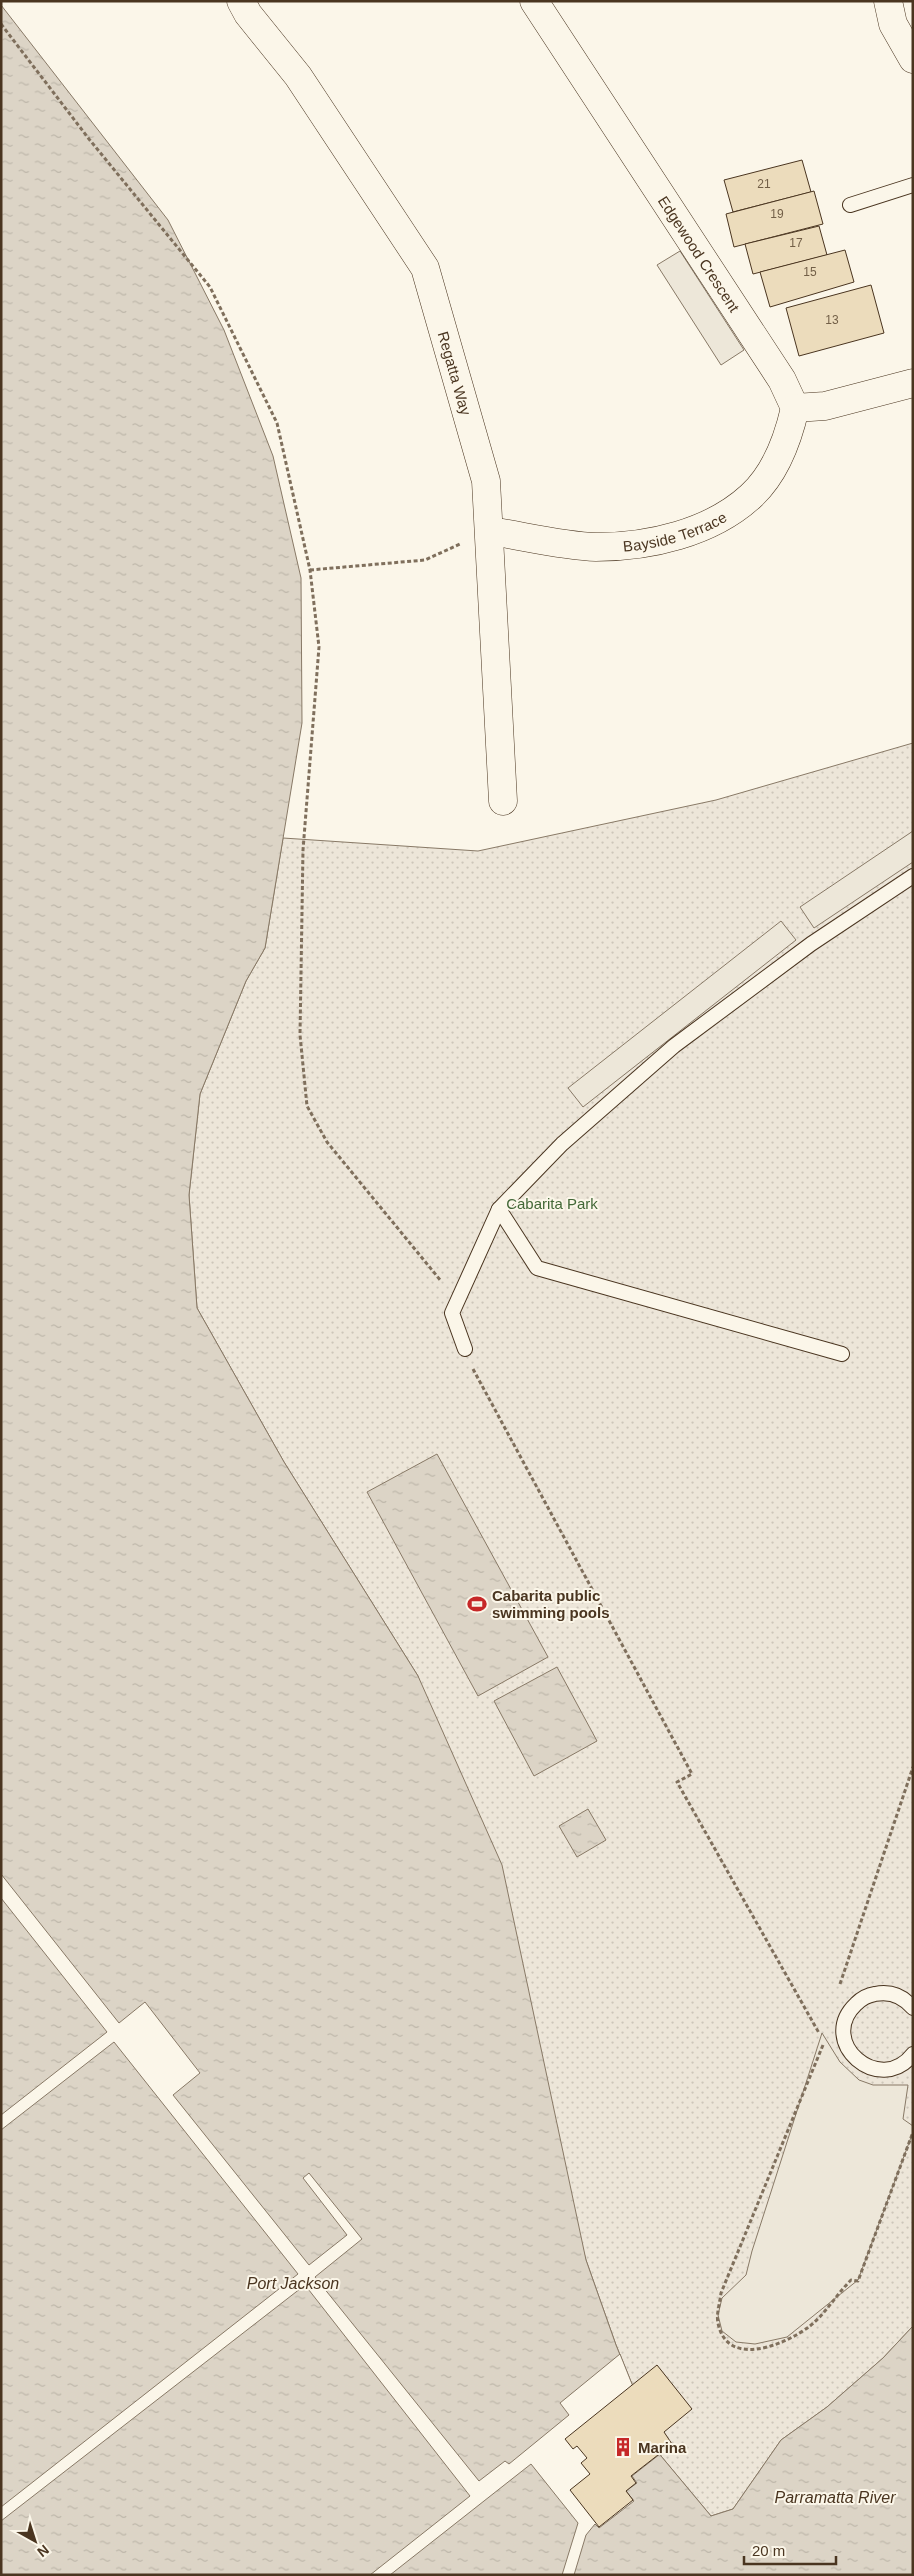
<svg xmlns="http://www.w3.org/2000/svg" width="914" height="2576" viewBox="0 0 914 2576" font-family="Helvetica,sans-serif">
	<defs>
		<pattern id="park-dots" width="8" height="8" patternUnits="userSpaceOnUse" patternTransform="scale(1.25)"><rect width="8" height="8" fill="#ede6d9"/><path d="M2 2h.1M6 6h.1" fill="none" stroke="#cdc6ba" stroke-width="1.8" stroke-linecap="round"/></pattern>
		<pattern id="water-ripples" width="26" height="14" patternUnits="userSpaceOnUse" patternTransform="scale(1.25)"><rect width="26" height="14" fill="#dcd4c6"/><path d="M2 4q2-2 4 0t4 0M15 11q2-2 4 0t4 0" fill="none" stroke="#beb7aa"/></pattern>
	</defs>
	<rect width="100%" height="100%" fill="#fbf6e9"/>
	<path fill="url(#park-dots)" stroke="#887966" d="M 913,743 L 913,2326 L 883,2358 L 827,2407 L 781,2440 L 733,2509 L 711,2516 L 661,2456 L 616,2345 L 586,2260 L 418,1676 L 284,1462 L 197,1308 L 189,1195 L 200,1094 L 246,981 L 265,948 L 283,838 L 478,851 L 716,800 Z"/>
	<g fill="#ede7d9" stroke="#887966">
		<path d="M 680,251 L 744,350 L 721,365 L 657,265 Z"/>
		<path d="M 913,831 L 913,862 L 814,928 L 800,907 Z"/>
		<path d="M 781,921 L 796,940 L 583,1107 L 568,1088 Z"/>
		<path d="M 822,2033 L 840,2062 L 859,2080 L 873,2085 L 908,2085 L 903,2119 L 913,2126 L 913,2132 L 858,2280 L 787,2337 L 755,2344 L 736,2342 L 722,2331 L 718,2315 L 722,2298 L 746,2275 L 752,2251 Z"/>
	</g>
	<g fill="url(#water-ripples)" stroke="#887966">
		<path d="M 1,5 L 168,220 L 224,330 L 273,456 L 301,578 L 302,723 L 265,948 L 246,981 L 200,1094 L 189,1195 L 197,1308 L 284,1462 L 418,1676 L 502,1865 L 586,2260 L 616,2345 L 661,2456 L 711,2516 L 733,2509 L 781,2440 L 827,2407 L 883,2358 L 913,2326 L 913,2575 L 1,2575 Z"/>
		<path d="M 437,1454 L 548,1657 L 478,1696 L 367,1492 Z"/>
		<path d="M 557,1667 L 597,1741 L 534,1776 L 494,1701 Z"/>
		<path d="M 588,1809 L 606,1840 L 577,1857 L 559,1826 Z"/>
	</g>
	<path fill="#fbf6e9" stroke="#887966" d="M 1,1874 L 119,2023 L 145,2002 L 200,2073 L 173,2095 L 309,2265 L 347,2235 L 303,2178 L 309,2173 L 362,2239 L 315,2277 L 479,2481 L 505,2461 L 509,2464 L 569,2415 L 560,2403 L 620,2354 L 660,2454 L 632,2476 L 637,2483 L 626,2491 L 634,2501 L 599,2528 L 595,2524 L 586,2535 L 574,2575 L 562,2575 L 578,2523 L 531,2464 L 390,2575 L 370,2575 L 470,2496 L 305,2285 L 1,2521 L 1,2507 L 298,2274 L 114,2042 L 1,2130 L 1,2115 L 107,2032 L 1,1898 Z"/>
	<g fill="#ecdcbc" stroke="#4a3520">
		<path d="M 802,160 L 811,192 L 733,212 L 724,180 Z"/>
		<path d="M 814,191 L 823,224 L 734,247 L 726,214 Z"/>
		<path d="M 819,226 L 827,255 L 753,274 L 745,244 Z"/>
		<path d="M 845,250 L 854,282 L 770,307 L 760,272 Z"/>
		<path d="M 871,285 L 884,333 L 799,356 L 786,308 Z"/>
		<path d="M 657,2365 L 692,2409 L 664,2432 L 672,2444 L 631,2476 L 636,2483 L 626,2491 L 633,2500 L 599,2527 L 570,2490 L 590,2474 L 581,2463 L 587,2458 L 577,2446 L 573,2449 L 565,2439 Z"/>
	</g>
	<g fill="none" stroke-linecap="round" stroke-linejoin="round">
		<g stroke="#4a3520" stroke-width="16">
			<g id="lane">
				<path d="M 850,205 L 913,185"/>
				<path d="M 465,1349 L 452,1313 L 499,1209"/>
				<path d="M 842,1354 L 537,1268 L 499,1209 L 562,1144 L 674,1046 L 811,944 L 913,876"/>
				<path d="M 913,2008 C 903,1996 890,1991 875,1994 C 868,1995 861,1999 856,2004 C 816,2042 880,2097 913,2054"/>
			</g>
		</g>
		<g stroke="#4a3520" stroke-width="29">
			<g id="street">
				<path id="s1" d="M 241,1 L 248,14 L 298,76 L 425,268 L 486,481 L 503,801"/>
				<path id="s2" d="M 534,1 L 782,380 L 795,408"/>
				<path d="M 888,1 L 893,24 L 913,59"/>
				<path d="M 795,408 L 825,406 L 913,383"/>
				<path id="s3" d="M 490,531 C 523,536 563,546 596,547 C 649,547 711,533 751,496 C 775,474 788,439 795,408"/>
			</g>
		</g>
		<g stroke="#7f6f5c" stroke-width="3" stroke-dasharray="4 2.5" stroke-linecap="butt">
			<path d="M 1,24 L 89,139 L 210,287 L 277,423 L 310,570 L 319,647 L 303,850 L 300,1035 L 307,1106 L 327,1142 L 441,1281"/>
			<path d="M 310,570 L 425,560 L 460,544"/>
			<path d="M 473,1369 L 692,1774 L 677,1782 L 819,2033"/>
			<path d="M 840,1984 L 913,1767"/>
			<path d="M 823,2045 L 721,2293 C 720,2302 716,2315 718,2323 C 727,2369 785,2345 810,2326 C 826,2313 836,2295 851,2280 L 858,2281 L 913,2132"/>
		</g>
		<use href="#lane" stroke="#fbf6e9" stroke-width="14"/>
		<use href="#street" stroke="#fbf6e9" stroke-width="28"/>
	</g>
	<defs>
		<g id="stadium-bare" transform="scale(1.5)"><path d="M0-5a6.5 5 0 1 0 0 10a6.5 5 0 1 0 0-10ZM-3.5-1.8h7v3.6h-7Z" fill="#c62828" stroke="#fbf6e9" stroke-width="2.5" paint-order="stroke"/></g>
		<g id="building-bare" transform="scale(1.5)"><path d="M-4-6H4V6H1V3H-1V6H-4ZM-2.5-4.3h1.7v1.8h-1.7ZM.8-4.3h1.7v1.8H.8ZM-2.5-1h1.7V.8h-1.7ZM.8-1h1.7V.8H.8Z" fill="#c62828" stroke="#fbf6e9" stroke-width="2.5" paint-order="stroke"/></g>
	</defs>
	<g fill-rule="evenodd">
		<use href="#stadium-bare" x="477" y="1604"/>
		<use href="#building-bare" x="623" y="2447"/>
	</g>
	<g text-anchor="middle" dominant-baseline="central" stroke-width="4" stroke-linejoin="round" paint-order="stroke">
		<g font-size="12" fill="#725f47">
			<text x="764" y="184">21</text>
			<text x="777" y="214">19</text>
			<text x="796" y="243">17</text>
			<text x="810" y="272">15</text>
			<text x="832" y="320">13</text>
		</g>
		<g font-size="15" fill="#4a3520" stroke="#fbf6e9">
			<text stroke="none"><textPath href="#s2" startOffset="302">Edgewood Crescent</textPath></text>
			<text stroke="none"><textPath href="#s1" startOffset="434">Regatta Way</textPath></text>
			<text stroke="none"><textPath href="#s3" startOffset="188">Bayside Terrace</textPath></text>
		</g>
		<g font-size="15" fill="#436837" stroke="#fbf6e9">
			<text x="552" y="1203">Cabarita Park</text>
		</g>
		<g font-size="15" font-weight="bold" fill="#4a3520" stroke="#fbf6e9" text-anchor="start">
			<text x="492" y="1595">Cabarita public<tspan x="492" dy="17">swimming pools</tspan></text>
			<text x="638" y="2447">Marina</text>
		</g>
		<g font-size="16" font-style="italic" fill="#4a3520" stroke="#fbf6e9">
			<text x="293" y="2283">Port Jackson</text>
			<text x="835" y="2497">Parramatta River</text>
		</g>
	</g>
	<rect width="914" height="2576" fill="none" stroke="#4a3520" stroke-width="5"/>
	<g transform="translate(35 2541) rotate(141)" stroke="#fbf6e9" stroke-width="4" paint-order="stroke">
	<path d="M0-4L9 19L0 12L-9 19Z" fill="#4a3520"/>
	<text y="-8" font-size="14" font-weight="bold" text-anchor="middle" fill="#4a3520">N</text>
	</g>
	<path d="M744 2556v8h92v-8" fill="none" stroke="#4a3520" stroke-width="2.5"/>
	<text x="752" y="2556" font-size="15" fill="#4a3520" stroke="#fbf6e9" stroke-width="4" paint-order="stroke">20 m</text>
</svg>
